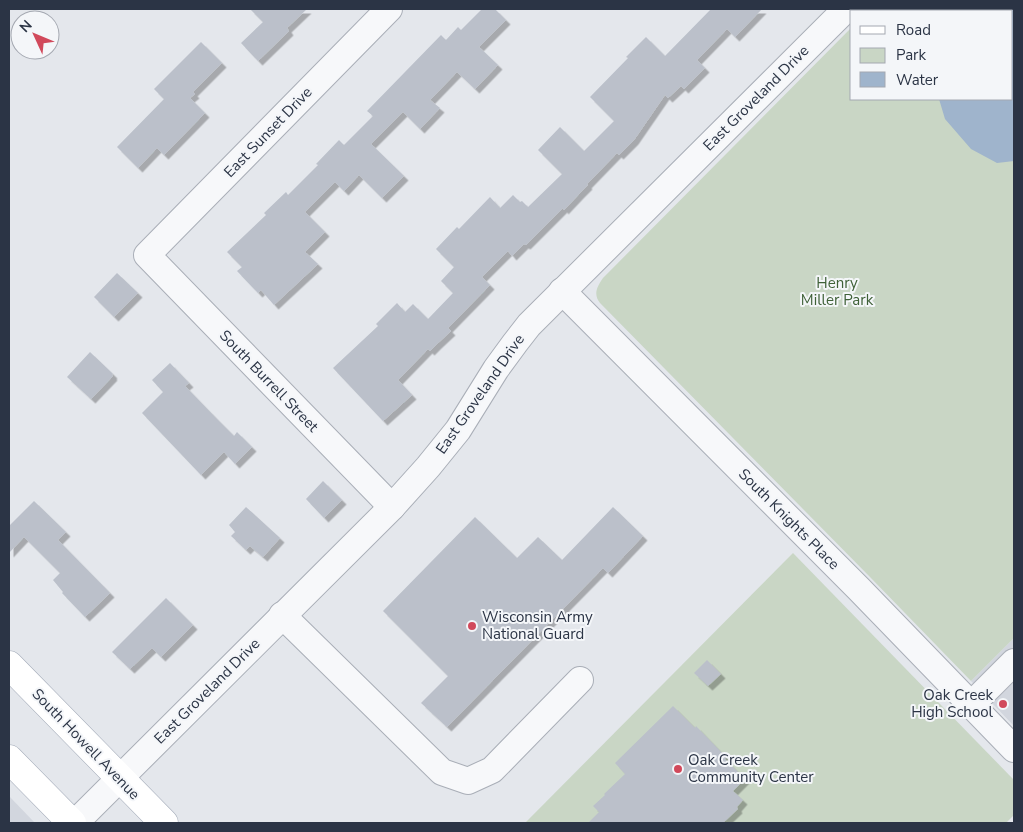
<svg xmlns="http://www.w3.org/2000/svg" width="1023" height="832" viewBox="0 0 1023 832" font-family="'Nunito Sans',sans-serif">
	<defs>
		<filter id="shadow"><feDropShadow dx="4.5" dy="4.5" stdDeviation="0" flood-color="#0004"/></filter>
	</defs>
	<rect width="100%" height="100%" fill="#e4e7ec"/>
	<g fill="#d2d6de">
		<path d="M 1014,638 L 1014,726 L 971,681 Z"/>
		<path d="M 9,796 L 35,823 L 9,823 Z"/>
	</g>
	<g fill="#c9d6c5">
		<path d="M 870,9 L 1014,9 L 1014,638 L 971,681 L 870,577 L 600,303 C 593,294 597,287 603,278 L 852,27 L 852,99 L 1012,99 L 1012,11 L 868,11 Z"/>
		<path d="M 793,553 L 1014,780 L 1014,815 L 1006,823 L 525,823 Z"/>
	</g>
	<path fill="#9fb4cc" d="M 977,9 L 1014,9 L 1014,161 L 997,163 L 971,149 L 945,119 L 939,99 L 1012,99 L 1012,11 L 974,11 Z"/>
	<g fill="#bbc0ca" filter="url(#shadow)">
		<path d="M 250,9 L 307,9 L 287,28 L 289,31 L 258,61 L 241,43 L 263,22 Z"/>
		<path d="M 482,9 L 495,9 L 506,20 L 479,47 L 498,65 L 475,89 L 457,72 L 430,100 L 440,108 L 420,129 L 403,112 L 371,144 L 404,176 L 382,198 L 359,175 L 344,191 L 335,182 L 305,212 L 325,232 L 305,252 L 318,264 L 274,305 L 261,290 L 258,293 L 237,271 L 242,267 L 227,252 L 266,215 L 264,213 L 286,192 L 288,195 L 318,165 L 316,164 L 339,140 L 344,145 L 373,116 L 367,111 L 441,35 L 446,40 L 458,27 L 461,30 Z"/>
		<path d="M 711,9 L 762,9 L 735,37 L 727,29 L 697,60 L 705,68 L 684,89 L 681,86 L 668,98 L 665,95 L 634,140 L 619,155 L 617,153 L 587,184 L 588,185 L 580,193 L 564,210 L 563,208 L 526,245 L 524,244 L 512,256 L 508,251 L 482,277 L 490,285 L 448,328 L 451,331 L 437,344 L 430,351 L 428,349 L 398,380 L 412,395 L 383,421 L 333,368 L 378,326 L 376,324 L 397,303 L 405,312 L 413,304 L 428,319 L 453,293 L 441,281 L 454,267 L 436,249 L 457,227 L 459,229 L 490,197 L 500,208 L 513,195 L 520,202 L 522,201 L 528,207 L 562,174 L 538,150 L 560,127 L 584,151 L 614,121 L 590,97 L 628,58 L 626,57 L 646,37 L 665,56 Z"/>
		<path d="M 201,42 L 222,63 L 193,92 L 195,94 L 190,98 L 205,113 L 164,155 L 157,148 L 138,168 L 117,147 L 164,99 L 154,89 Z"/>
		<path d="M 117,273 L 138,293 L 114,317 L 94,297 Z"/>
		<path d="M 90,352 L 113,374 L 112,375 L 113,376 L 91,399 L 67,377 Z"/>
		<path d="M 170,363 L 189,383 L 185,386 L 216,418 L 234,436 L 237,432 L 252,447 L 235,464 L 224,452 L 201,475 L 142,413 L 163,392 L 152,380 Z"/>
		<path d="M 323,481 L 342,500 L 324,518 L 306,499 Z"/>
		<path d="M 34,501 L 66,532 L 58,540 L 110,593 L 85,617 L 62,593 L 63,592 L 53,580 L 60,573 L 24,537 L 9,553 L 9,526 Z"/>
		<path d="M 246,507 L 280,538 L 263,557 L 250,546 L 246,550 L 231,536 L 235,532 L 229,525 Z"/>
		<path d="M 613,507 L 643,536 L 608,573 L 603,568 L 447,727 L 421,703 L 448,676 L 383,611 L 475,517 L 517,558 L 538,537 L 562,560 Z"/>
		<path d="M 166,598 L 193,625 L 161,657 L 152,648 L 130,669 L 112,652 Z"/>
		<path d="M 707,660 L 721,674 L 708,686 L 694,673 Z"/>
		<path d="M 673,706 L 695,728 L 696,726 L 726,757 L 725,759 L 745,779 L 733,791 L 743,800 L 737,807 L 738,809 L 723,823 L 588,823 L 599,812 L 593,806 L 605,795 L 604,794 L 625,774 L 615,763 Z"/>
	</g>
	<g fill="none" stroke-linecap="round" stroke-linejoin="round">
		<g stroke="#a9aeb7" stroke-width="28">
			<g id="minor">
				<path d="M 389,9 L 147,255 L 392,507"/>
				<path d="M 562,291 L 859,589 L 1014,749"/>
				<path d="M 282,615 L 442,772 L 468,781 L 492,770 L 580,680"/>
				<path d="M 971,705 L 1014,662"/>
				<path d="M 75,823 L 392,507 L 428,467 L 458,430 L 496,369 L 515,343 L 529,325 L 846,9"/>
			</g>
		</g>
		<g stroke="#a3abb8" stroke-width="29">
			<g id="major">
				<path d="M 9,665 L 164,823"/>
				<path d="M 9,759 L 72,823"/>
			</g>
		</g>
		<use href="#minor" stroke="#f7f8fa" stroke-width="26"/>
		<use href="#major" stroke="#fff" stroke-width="28"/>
	</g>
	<g fill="#d1495b" stroke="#f4f6f9" stroke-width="2">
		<circle cx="472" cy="626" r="5"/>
		<circle cx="1003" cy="704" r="5"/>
		<circle cx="678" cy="769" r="5"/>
	</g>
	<g text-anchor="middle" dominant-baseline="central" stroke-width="4" stroke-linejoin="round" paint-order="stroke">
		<g font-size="15" fill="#2b3445" stroke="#f4f6f9">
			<text transform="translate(756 98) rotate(-45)">East Groveland Drive</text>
			<text transform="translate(268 132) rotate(-46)">East Sunset Drive</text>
			<text transform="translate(269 381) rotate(46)">South Burrell Street</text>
			<text transform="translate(480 394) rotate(-55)">East Groveland Drive</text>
			<text transform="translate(789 519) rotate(45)">South Knights Place</text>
			<text transform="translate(207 691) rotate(-45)">East Groveland Drive</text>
			<text transform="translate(86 744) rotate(46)">South Howell Avenue</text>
		</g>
		<g font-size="15" fill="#3f6138" stroke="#f4f6f9">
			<text x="837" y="283">Henry<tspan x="837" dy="17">Miller Park</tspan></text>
		</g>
		<g font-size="15" fill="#2b3445" stroke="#f4f6f9" text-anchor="start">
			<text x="482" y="617">Wisconsin Army<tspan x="482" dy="17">National Guard</tspan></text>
			<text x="993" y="695" text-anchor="end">Oak Creek<tspan x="993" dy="17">High School</tspan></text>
			<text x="688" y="760">Oak Creek<tspan x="688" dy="17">Community Center</tspan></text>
		</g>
	</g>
	<rect width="1023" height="832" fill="none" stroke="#2b3445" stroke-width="20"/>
	<rect x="850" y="10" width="162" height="90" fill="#f4f6f9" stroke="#a4a8b1"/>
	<rect x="860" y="26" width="25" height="8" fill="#ffffff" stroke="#a4a8b1"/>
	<text x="896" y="35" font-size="15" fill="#2b3445">Road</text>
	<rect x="860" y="48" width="25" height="15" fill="#c9d6c5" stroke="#a4a8b1"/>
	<text x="896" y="60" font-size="15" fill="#2b3445">Park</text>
	<rect x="860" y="72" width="25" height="15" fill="#9fb4cc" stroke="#a4a8b1"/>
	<text x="896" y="85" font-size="15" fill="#2b3445">Water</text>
	<g transform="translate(35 35) rotate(314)"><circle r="24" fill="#f4f6f9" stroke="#a4a8b1"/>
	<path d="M0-4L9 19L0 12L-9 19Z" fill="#d1495b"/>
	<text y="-8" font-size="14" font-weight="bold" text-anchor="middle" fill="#2b3445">N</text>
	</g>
</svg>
